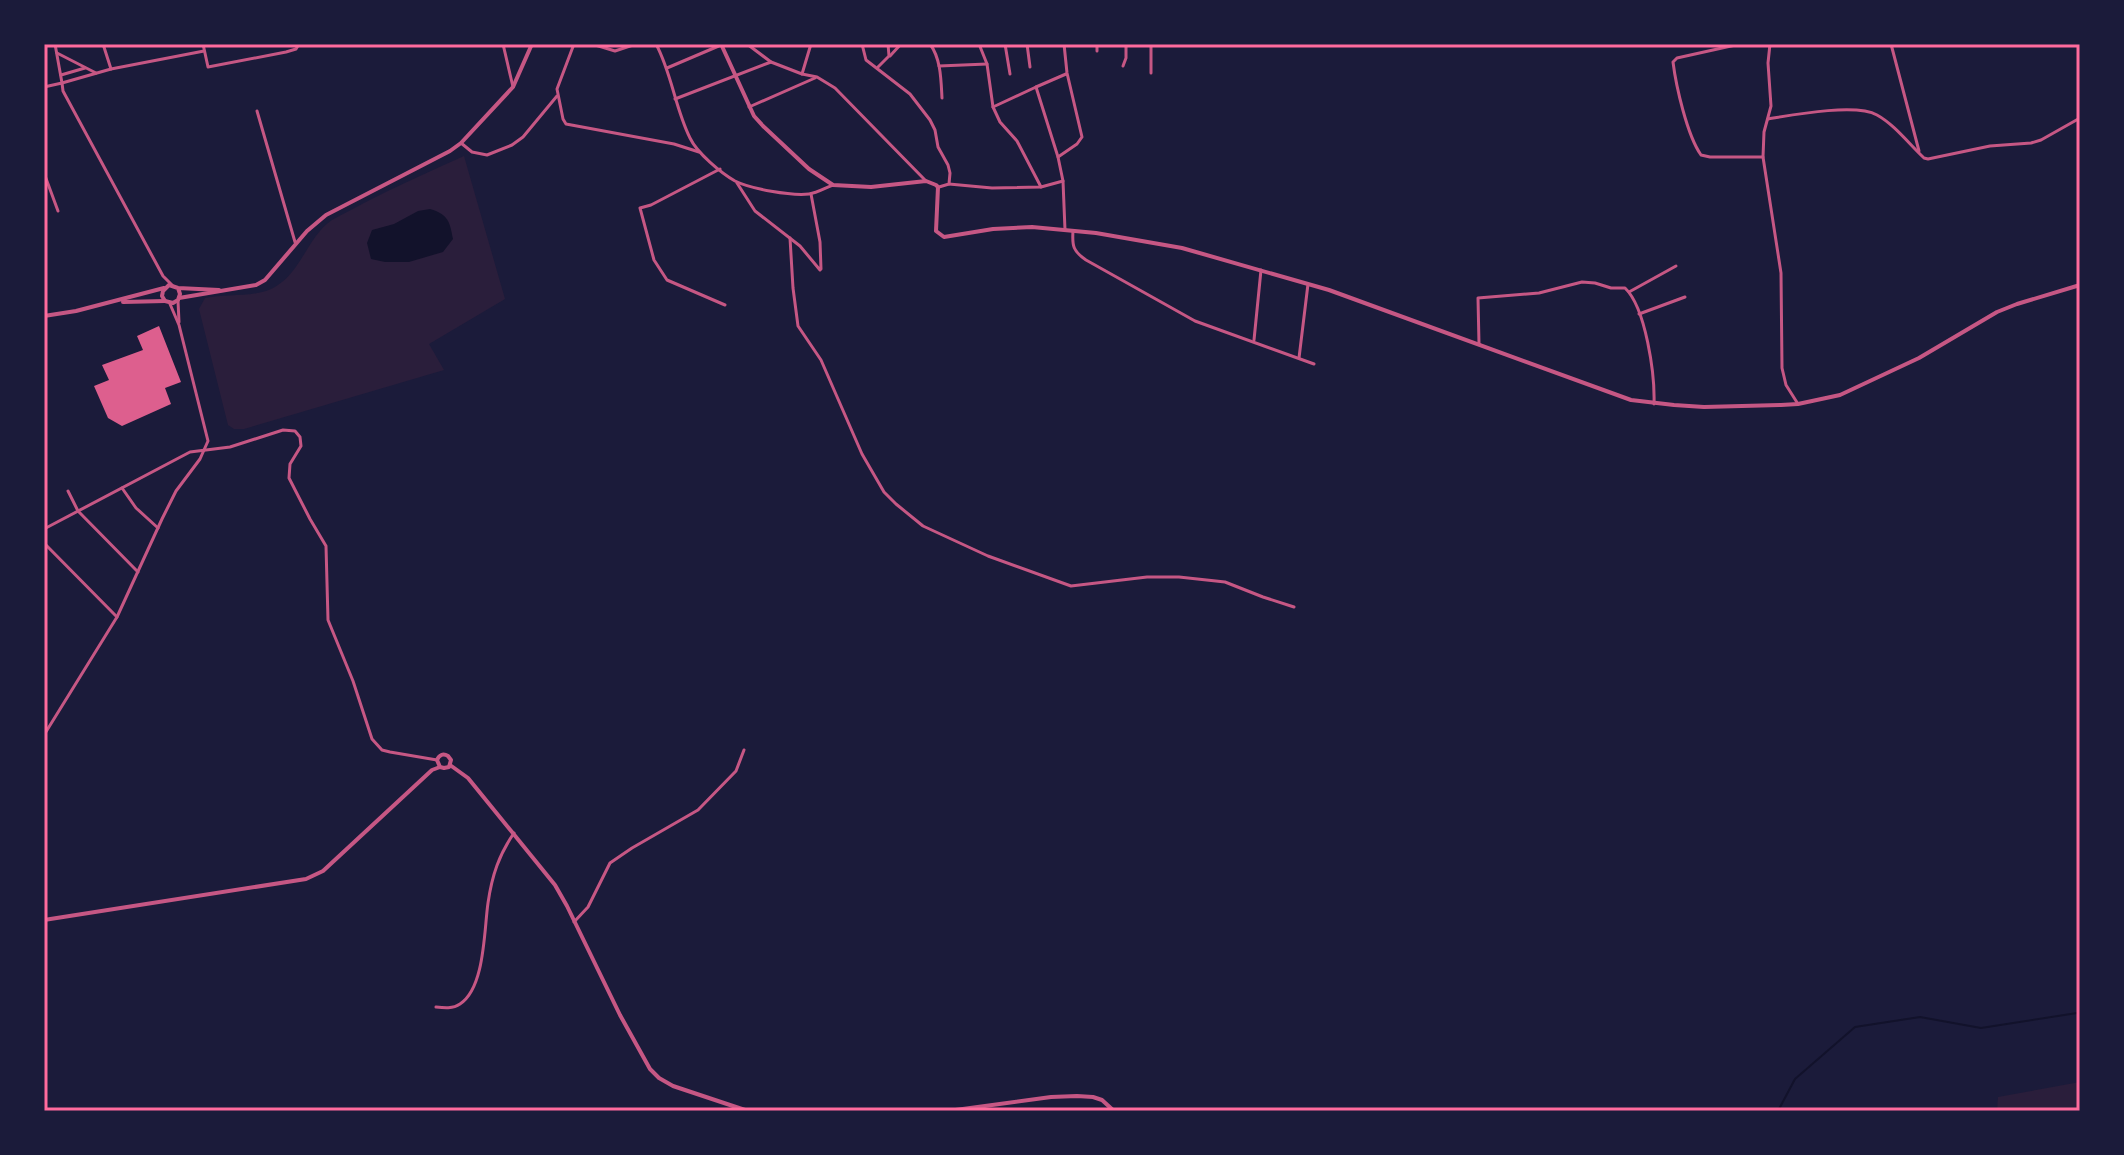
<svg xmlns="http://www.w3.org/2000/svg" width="2124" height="1155" viewBox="0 0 2124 1155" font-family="Overpass,sans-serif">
	<rect width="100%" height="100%" fill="#1b1b3a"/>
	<g fill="#2a1e3b">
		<path d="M 464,156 L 505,299 L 429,344 L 444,370 L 244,429 L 234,429 L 228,425 L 199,309 L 205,298 C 225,294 246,297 266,291 C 301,279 305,238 332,220 C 342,214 354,209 364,203 C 397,186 431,171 464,156 Z"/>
		<path d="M 2080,1082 L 2080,1111 L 1997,1111 L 1998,1097 Z"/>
	</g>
	<path fill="#12122b" d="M 430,209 C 448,214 450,222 453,239 L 443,252 L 409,262 L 385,262 L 371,259 L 367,243 L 372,230 L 394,224 L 418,211 Z"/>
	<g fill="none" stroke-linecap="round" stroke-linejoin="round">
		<path stroke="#12122b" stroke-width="2" d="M 1778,1111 L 1795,1079 L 1855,1027 L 1920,1017 L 1981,1028 L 2077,1013 L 2080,1011"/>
	</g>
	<path fill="#dd5f8e" d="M 159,326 L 181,382 L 165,388 L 171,404 L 122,426 L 108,418 L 94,386 L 109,380 L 102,365 L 143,350 L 137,336 Z"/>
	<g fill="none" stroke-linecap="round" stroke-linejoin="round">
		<path stroke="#c65784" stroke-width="3" d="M 103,44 L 111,69"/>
		<g stroke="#c65784" stroke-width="3">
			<path d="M 55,44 L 62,83 L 111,69 L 204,51"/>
			<path d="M 203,44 L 208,67 L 286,52 L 296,49 L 299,44"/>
			<path d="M 503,44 L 513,87"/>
			<path d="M 574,44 L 557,89 L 563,119 L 566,124 L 674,144 L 699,152"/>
			<path d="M 592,44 L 615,51 L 636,44"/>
			<path d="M 656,44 C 672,74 675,108 690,138 C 697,153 721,173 735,181 C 751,189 791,196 809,194 C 817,193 825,188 833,185"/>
			<path d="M 747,44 L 771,62 L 802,74 L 817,77 L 835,88 L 925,180"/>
			<path d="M 862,44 L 866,60 L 910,94 L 930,120 L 935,130 L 938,147 L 948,165 L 950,173 L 949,184 L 939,187"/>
			<path d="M 930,44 C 941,59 941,80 942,98"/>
			<path d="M 1005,44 L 1010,74"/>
			<path d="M 1027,44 L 1030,67"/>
			<path d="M 1097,44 L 1097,51"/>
			<path d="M 1151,44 L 1151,73"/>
			<path d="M 1740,44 L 1677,58 L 1673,62 C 1676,86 1687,135 1701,155 L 1710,157 L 1763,157"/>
			<path d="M 1770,44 L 1768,63 L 1771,106 L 1764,132 L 1763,157 L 1781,273 L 1782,368 L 1786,385 L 1798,404"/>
			<path d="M 1891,44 L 1919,151"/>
			<path d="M 57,53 L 96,73"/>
			<path d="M 890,56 L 901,44"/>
			<path d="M 939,66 L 987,64"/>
			<path d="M 1123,66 L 1126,58 L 1126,44"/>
			<path d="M 878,67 L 889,56 L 888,44"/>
			<path d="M 667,68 L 721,45"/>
			<path d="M 802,74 L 811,44"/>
			<path d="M 61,75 L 85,68"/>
			<path d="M 44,87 L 62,83 L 63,91 L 163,276 L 172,285"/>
			<path d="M 1036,87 L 1066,74"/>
			<path d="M 675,99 L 771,62"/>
			<path d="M 749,107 L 815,78"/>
			<path d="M 993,107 L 1036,87 L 1058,157 L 1063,181 L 1065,230"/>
			<path d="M 257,111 L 295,242"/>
			<path d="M 1768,119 C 1792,115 1856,103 1877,115 C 1895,125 1909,144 1924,158 L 1928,159 L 1990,146 L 2031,143 L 2041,140 L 2080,118"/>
			<path d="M 461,143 L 472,152 L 487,155 L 512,145 L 523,137 L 557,96"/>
			<path d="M 1058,157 L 1077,144 L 1082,137 L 1067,73 L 1064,44"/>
			<path d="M 720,169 L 651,205 L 640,208 L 654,260 L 667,280 L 725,305"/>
			<path d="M 44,173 L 58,211"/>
			<path d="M 737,183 L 755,211 L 800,246 L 820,270 L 821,269 L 820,242 L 811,194"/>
			<path d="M 949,184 L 992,188 L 1041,187 L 1017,141 L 1000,122 L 993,107 L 987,64 L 979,44"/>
			<path d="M 1041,187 L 1063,181"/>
			<path d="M 1073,231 C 1072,246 1073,251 1086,260 L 1195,321 L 1314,364"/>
			<path d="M 790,238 L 793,288 L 798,326 L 821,360 L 862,454 L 884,492 L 896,504 L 923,526 L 988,556 L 1071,586 L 1147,577 L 1179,577 L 1225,582 L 1263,597 L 1294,607"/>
			<path d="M 1629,292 L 1676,266"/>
			<path d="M 178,301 L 179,322"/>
			<path d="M 1639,314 L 1685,297"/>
			<path d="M 1254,340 L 1261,270"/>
			<path d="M 1479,344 L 1478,298 L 1539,293 L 1582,282 L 1595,283 L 1611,288 L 1625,288 C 1646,308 1655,375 1654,404"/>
			<path d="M 1299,358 L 1308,284"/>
			<path d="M 122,488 L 136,508 L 158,528"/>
			<path d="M 68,491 L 78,511 L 138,572"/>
			<path d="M 44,529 L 190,452 L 230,447 L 283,430 L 295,431 L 300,437 L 301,446 L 290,464 L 289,478 L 310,519 L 326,546 L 328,620 L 353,681 L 372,739 L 382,750 L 390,752 L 437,760"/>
			<path d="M 44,543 L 117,617"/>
			<path d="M 44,735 L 117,617 L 162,519 L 176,491 L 200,459 L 208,441 L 179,325 L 170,304"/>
			<path d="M 574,922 L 588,907 L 610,863 L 632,848 L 698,810 L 736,771 L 744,750"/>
			<path d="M 436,1007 C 444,1008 453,1009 460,1004 C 485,988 484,930 488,903 C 492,875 499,855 514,833"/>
		</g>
		<g stroke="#c65784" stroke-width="4">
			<path d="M 721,44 L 754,116 L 763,126 L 809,169 L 833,185 L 871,187 L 926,181 L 936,185 L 938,187 L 936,231 L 944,237 L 993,229 L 1032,227 L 1096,233 L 1182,248 L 1329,290 L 1631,400 L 1674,405 L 1704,407 L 1781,405 L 1798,404 L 1840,395 L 1919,358 L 1997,312 L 2017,304 L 2080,285"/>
			<path d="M 178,288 L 180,294 L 178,300 L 173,303 L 165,301 L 162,296 L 163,291 L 169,285 L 178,288 L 219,290"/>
			<path d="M 179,298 L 256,285 L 265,280 L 307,231 L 326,215 L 450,151 L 461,143 L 513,87 L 532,44"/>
			<path d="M 123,302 L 165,301"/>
			<path d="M 44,316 L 76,311 L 164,288"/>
			<path d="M 450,765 L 468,778 L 555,885 L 567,906 L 620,1015 L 650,1069 L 659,1078 L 673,1086 L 748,1111"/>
			<path d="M 44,920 L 306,879 L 323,871 L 432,770 L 440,767 L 444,768 L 449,767 L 451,760 L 448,756 C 443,753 439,755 437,760 L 440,767"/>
			<path d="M 948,1111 L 1051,1097 L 1077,1096 L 1093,1097 L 1102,1100 L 1114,1111"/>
		</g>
	</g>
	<rect width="2124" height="1155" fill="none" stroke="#1b1b3a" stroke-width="92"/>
	<rect x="46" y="46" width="2032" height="1063" fill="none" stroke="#ff6b9d" stroke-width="3"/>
</svg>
